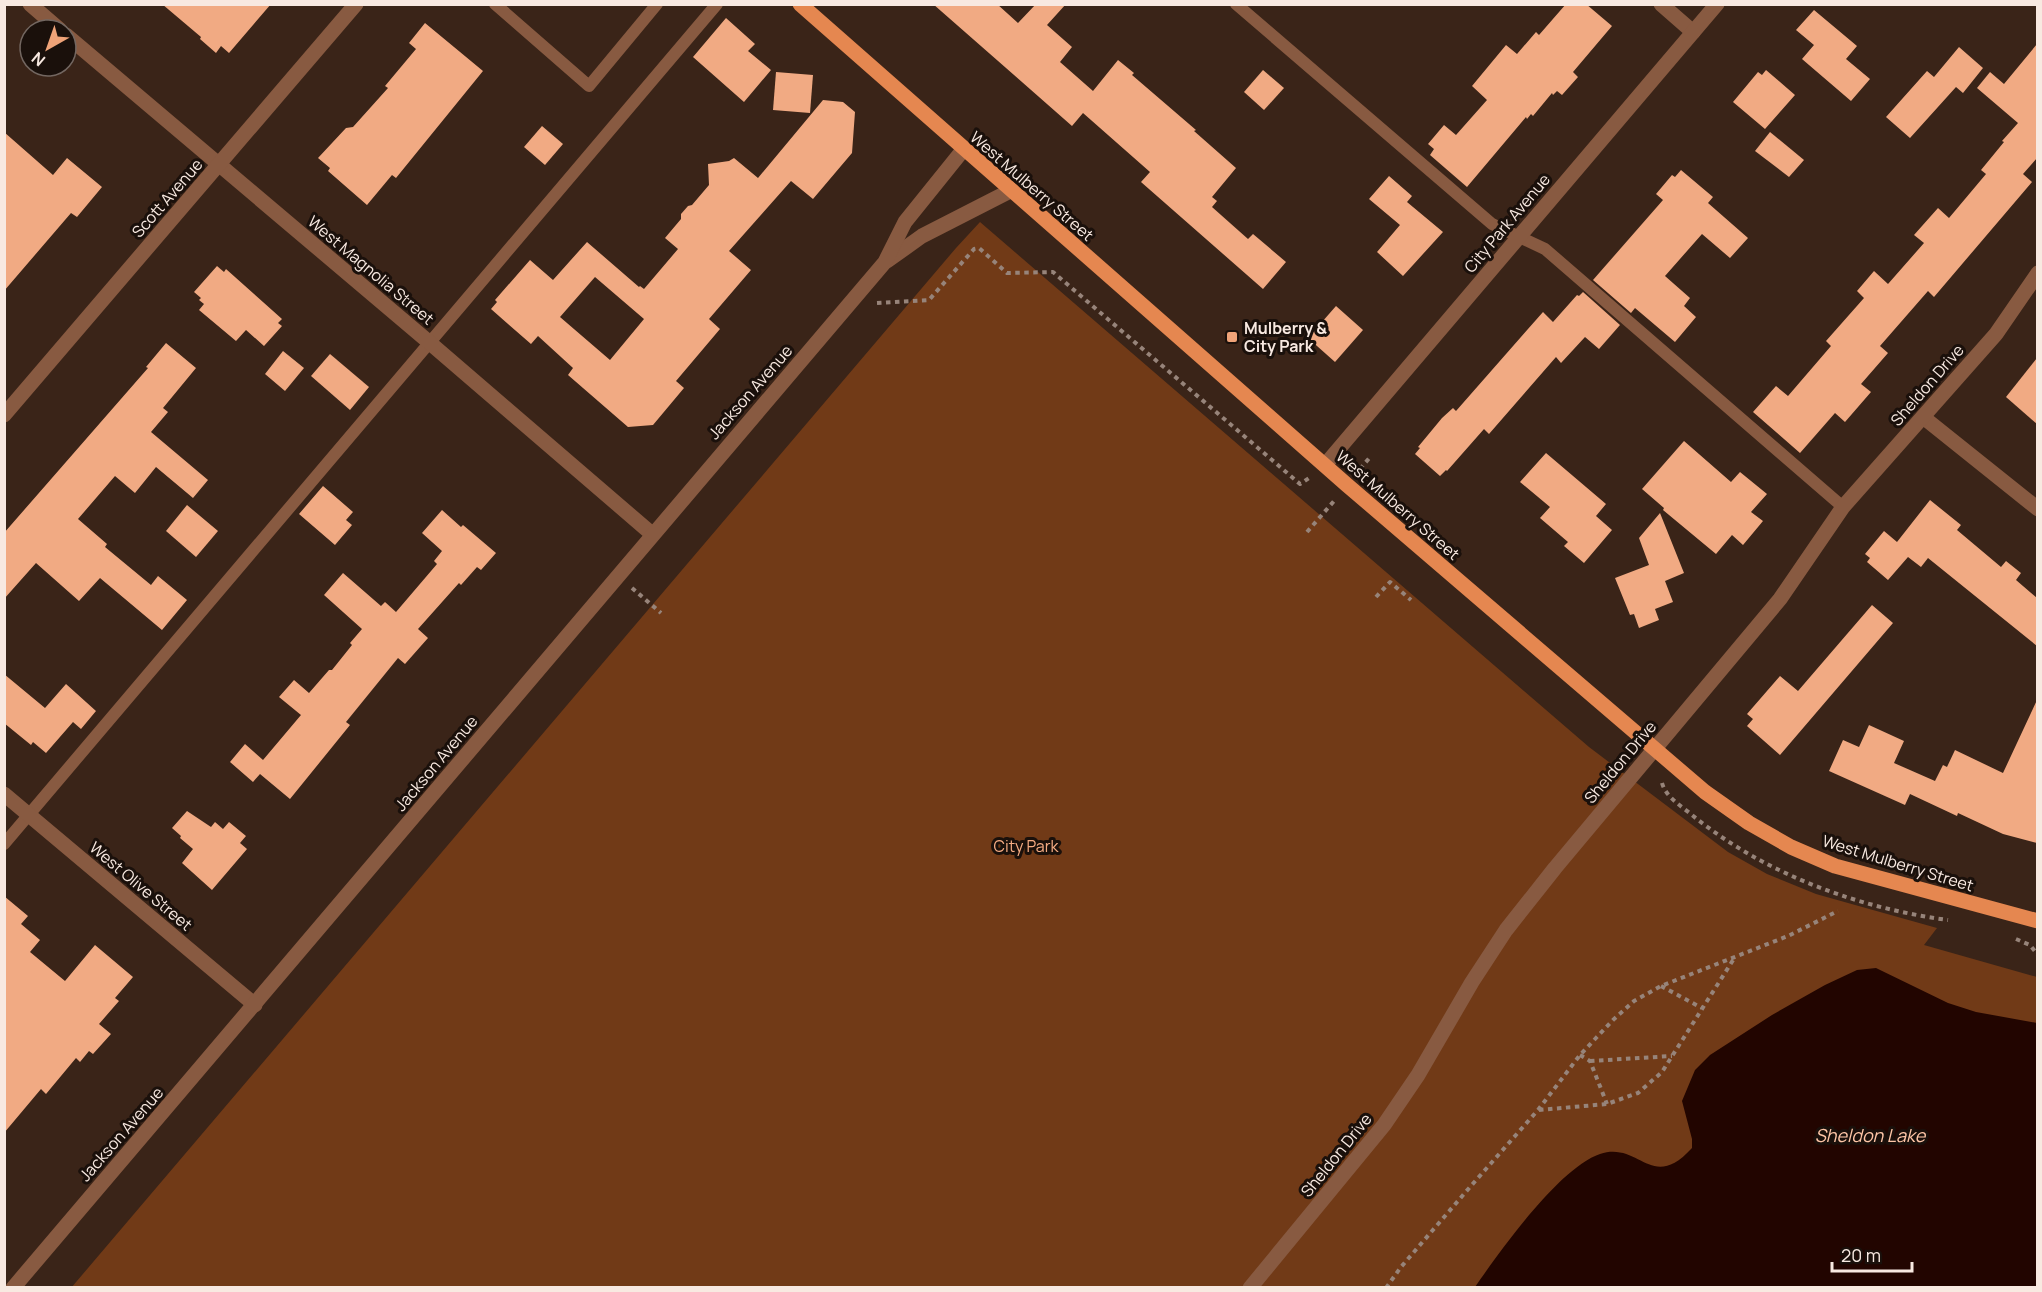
<svg xmlns="http://www.w3.org/2000/svg" width="2042" height="1292" viewBox="0 0 2042 1292" font-family="Manrope,sans-serif">
	<rect width="100%" height="100%" fill="#3a2418"/>
	<path fill="#713a17" d="M 980,222 L 1589,747 L 1728,852 L 1767,874 L 1816,894 L 1937,928 L 1924,945 L 2037,977 L 2037,1287 L 71,1288 L 956,248 Z"/>
	<path fill="#220500" d="M 1876,968 L 1948,1003 L 1976,1012 L 2037,1023 L 2037,1287 L 1475,1287 C 1500,1251 1559,1168 1600,1154 C 1640,1141 1651,1193 1692,1148 L 1692,1139 L 1682,1101 L 1695,1070 L 1710,1055 L 1772,1015 L 1825,985 L 1857,970 Z"/>
	<g fill="#f1aa83" fill-rule="evenodd">
		<path d="M 162,4 L 271,4 L 229,53 L 221,46 L 216,53 L 200,39 L 201,37 Z"/>
		<path d="M 933,4 L 997,4 L 1018,23 L 1036,4 L 1066,4 L 1047,25 L 1072,47 L 1060,62 L 1093,91 L 1118,60 L 1134,73 L 1132,75 L 1196,130 L 1194,131 L 1236,168 L 1212,197 L 1217,201 L 1212,207 L 1248,239 L 1253,234 L 1286,262 L 1263,289 L 1141,182 L 1150,172 L 1083,113 L 1072,126 Z"/>
		<path d="M 1566,4 L 1586,4 L 1612,26 L 1573,72 L 1578,77 L 1562,95 L 1557,91 L 1553,95 L 1552,93 L 1533,116 L 1531,114 L 1527,119 L 1526,117 L 1467,187 L 1430,155 L 1434,149 L 1428,144 L 1444,125 L 1456,135 L 1487,100 L 1472,86 L 1506,45 L 1517,54 L 1536,32 L 1539,35 Z"/>
		<path d="M 1814,10 L 1857,46 L 1846,59 L 1870,79 L 1851,101 L 1802,59 L 1814,45 L 1796,30 Z"/>
		<path d="M 726,18 L 755,44 L 748,51 L 771,70 L 744,102 L 693,57 Z"/>
		<path d="M 425,23 L 483,71 L 396,178 L 392,175 L 367,205 L 328,171 L 330,168 L 318,158 L 346,128 L 353,127 L 388,88 L 385,86 L 416,49 L 409,43 Z"/>
		<path d="M 2037,44 L 2037,158 L 2023,174 L 2032,182 L 1934,297 L 1928,291 L 1880,346 L 1888,353 L 1861,384 L 1871,392 L 1845,422 L 1835,413 L 1800,453 L 1753,412 L 1776,386 L 1788,396 L 1831,346 L 1826,341 L 1864,298 L 1857,291 L 1874,271 L 1888,284 L 1924,243 L 1914,235 L 1938,208 L 1949,218 L 1986,174 L 1981,170 L 2004,142 L 2002,141 L 2018,123 L 1977,88 L 1990,72 L 2004,84 Z"/>
		<path d="M 1959,47 L 1983,68 L 1963,93 L 1956,87 L 1910,138 L 1886,117 L 1927,71 L 1934,77 Z"/>
		<path d="M 1263,70 L 1284,88 L 1264,110 L 1244,92 Z"/>
		<path d="M 1766,70 L 1795,95 L 1765,129 L 1733,102 L 1758,72 L 1762,75 Z"/>
		<path d="M 776,72 L 813,75 L 810,113 L 773,110 Z"/>
		<path d="M 823,100 L 843,102 L 855,112 L 852,153 L 813,199 L 791,181 L 729,251 L 751,270 L 709,319 L 720,329 L 676,381 L 684,388 L 653,425 L 628,427 L 568,375 L 573,368 L 538,336 L 531,344 L 491,309 L 497,302 L 495,300 L 530,260 L 553,280 L 587,242 L 639,287 L 640,286 L 644,289 L 678,249 L 665,238 L 681,219 L 681,214 L 688,206 L 692,205 L 709,185 L 708,164 L 729,161 L 734,158 L 758,178 ZM 595,277 L 644,319 L 610,360 L 560,317 Z"/>
		<path d="M 542,126 L 563,144 L 545,165 L 524,147 Z"/>
		<path d="M 4,132 L 53,175 L 67,158 L 102,187 L 77,217 L 71,213 L 4,291 Z"/>
		<path d="M 1770,132 L 1804,160 L 1789,177 L 1755,151 Z"/>
		<path d="M 1681,170 L 1713,197 L 1708,203 L 1748,238 L 1730,258 L 1702,234 L 1665,276 L 1690,298 L 1684,306 L 1696,317 L 1675,342 L 1635,308 L 1631,313 L 1593,280 L 1663,200 L 1656,194 L 1672,175 L 1675,177 Z"/>
		<path d="M 1389,176 L 1412,196 L 1407,202 L 1443,232 L 1403,276 L 1377,252 L 1400,225 L 1369,199 Z"/>
		<path d="M 217,266 L 224,272 L 226,269 L 282,319 L 278,323 L 282,326 L 264,346 L 246,330 L 236,341 L 199,310 L 204,304 L 199,300 L 201,298 L 194,292 Z"/>
		<path d="M 1583,292 L 1620,325 L 1599,349 L 1585,337 L 1561,363 L 1556,357 L 1489,434 L 1484,429 L 1447,471 L 1446,470 L 1440,476 L 1415,454 L 1420,448 L 1418,447 L 1442,418 L 1453,408 L 1456,411 L 1543,312 L 1553,322 L 1577,295 L 1579,296 Z"/>
		<path d="M 1336,306 L 1363,330 L 1335,362 L 1308,338 Z"/>
		<path d="M 166,343 L 196,368 L 163,408 L 168,412 L 151,432 L 208,480 L 193,498 L 156,467 L 135,493 L 115,476 L 78,519 L 107,544 L 105,547 L 151,585 L 158,576 L 187,600 L 162,630 L 100,578 L 79,601 L 36,563 L 4,599 L 4,533 L 148,368 L 146,367 Z"/>
		<path d="M 283,351 L 304,368 L 285,391 L 265,374 Z"/>
		<path d="M 330,354 L 369,387 L 350,410 L 311,376 Z"/>
		<path d="M 2037,358 L 2037,424 L 2006,397 Z"/>
		<path d="M 1684,441 L 1731,482 L 1740,472 L 1767,494 L 1751,512 L 1763,521 L 1743,545 L 1732,535 L 1716,554 L 1663,510 L 1664,508 L 1642,489 Z"/>
		<path d="M 1546,453 L 1606,504 L 1596,516 L 1612,530 L 1584,563 L 1564,546 L 1568,542 L 1540,518 L 1550,507 L 1520,482 Z"/>
		<path d="M 323,486 L 353,512 L 346,520 L 352,525 L 335,545 L 299,514 Z"/>
		<path d="M 1930,500 L 1961,525 L 1957,530 L 2001,567 L 2006,561 L 2021,573 L 2016,580 L 2037,598 L 2037,646 L 1928,558 L 1921,567 L 1908,557 L 1888,580 L 1867,562 L 1870,558 L 1865,554 L 1884,531 L 1897,542 Z"/>
		<path d="M 187,505 L 218,531 L 196,557 L 166,531 Z"/>
		<path d="M 442,510 L 461,527 L 463,525 L 496,553 L 481,570 L 477,567 L 461,585 L 459,583 L 418,629 L 428,638 L 405,664 L 398,658 L 346,722 L 350,725 L 290,799 L 260,774 L 253,782 L 230,762 L 245,744 L 263,760 L 301,715 L 279,697 L 294,680 L 309,693 L 329,670 L 332,670 L 352,645 L 350,643 L 362,629 L 324,595 L 343,573 L 381,606 L 385,602 L 396,612 L 437,564 L 434,561 L 442,551 L 422,533 Z"/>
		<path d="M 1660,513 L 1684,573 L 1665,581 L 1673,602 L 1655,609 L 1659,620 L 1639,628 L 1634,614 L 1630,615 L 1615,578 L 1649,565 L 1639,538 Z"/>
		<path d="M 1872,605 L 1893,623 L 1780,755 L 1747,726 L 1753,719 L 1747,714 L 1780,676 L 1798,691 Z"/>
		<path d="M 4,674 L 45,708 L 66,684 L 96,711 L 81,729 L 73,722 L 46,753 L 33,742 L 31,745 L 4,723 Z"/>
		<path d="M 2037,700 L 2037,843 L 2003,834 L 1958,813 L 1957,816 L 1910,794 L 1905,805 L 1829,771 L 1843,740 L 1859,747 L 1869,725 L 1904,741 L 1894,763 L 1935,781 L 1943,765 L 1947,767 L 1955,750 L 2003,773 Z"/>
		<path d="M 187,811 L 211,827 L 215,822 L 223,829 L 229,822 L 246,836 L 240,843 L 247,849 L 212,890 L 182,863 L 193,849 L 180,838 L 181,836 L 172,828 Z"/>
		<path d="M 4,896 L 28,916 L 21,924 L 40,940 L 30,952 L 65,981 L 95,945 L 133,977 L 115,998 L 119,1001 L 99,1024 L 111,1034 L 93,1054 L 89,1051 L 80,1062 L 76,1058 L 46,1094 L 41,1089 L 4,1133 Z"/>
	</g>
	<g fill="none" stroke-linecap="round" stroke-linejoin="round">
		<g stroke="#97847a" stroke-width="4" stroke-dasharray="4.5 4.5" stroke-linecap="butt">
			<path d="M 877,303 L 929,300 L 974,249 L 979,248 L 1007,273 L 1053,272 L 1300,484 L 1309,478"/>
			<path d="M 1360,469 L 1371,456"/>
			<path d="M 1307,532 L 1334,501"/>
			<path d="M 632,588 L 661,613"/>
			<path d="M 1376,597 L 1390,582 L 1411,600"/>
			<path d="M 1662,783 C 1666,797 1680,805 1692,815 C 1763,873 1857,908 1948,920"/>
			<path d="M 2016,939 L 2030,945 L 2038,955"/>
			<path d="M 1661,986 L 1702,1008"/>
			<path d="M 1580,1055 L 1590,1061 L 1607,1104"/>
			<path d="M 1590,1061 L 1672,1056"/>
			<path d="M 1539,1110 L 1607,1104 L 1638,1093 L 1662,1072 L 1735,957"/>
			<path d="M 1386,1288 L 1401,1267 L 1470,1187 L 1538,1110 L 1580,1055 L 1613,1020 L 1634,1001 L 1661,986 L 1788,936 L 1838,911"/>
		</g>
		<g stroke="#885a41" stroke-width="12">
			<path d="M 495,4 L 589,86 L 657,4"/>
			<path d="M 1236,4 L 1492,224 L 1545,249 L 1843,507"/>
			<path d="M 4,844 L 717,4"/>
		</g>
		<g stroke="#885a41" stroke-width="15">
			<path d="M 30,4 L 60,30"/>
			<path d="M 1661,4 L 1693,32"/>
			<path d="M 66,35 L 430,343 L 652,534"/>
			<path d="M 887,261 L 922,236 L 1010,191"/>
			<path d="M 4,415 L 356,4"/>
			<path d="M 1923,417 L 2038,509"/>
			<path d="M 1325,465 L 1717,4"/>
			<path d="M 4,794 L 255,1005"/>
			<path d="M 13,1288 L 885,262 L 905,222 L 963,150"/>
			<path d="M 1250,1288 L 1384,1125 L 1418,1075 L 1472,982 L 1506,930 L 1555,868 L 1780,599 L 1843,507 L 1996,334 L 2038,273"/>
		</g>
		<path stroke="#e58750" stroke-width="15" d="M 800,4 L 1347,485 L 1705,792 L 1749,823 L 1791,847 L 1835,866 L 2038,921"/>
	</g>
	<rect fill="#efa378" stroke="#1a100b" stroke-width="2" x="1226" y="331" width="12" height="12" rx="3"/>
	<g text-anchor="middle" dominant-baseline="central" stroke-width="6" stroke-linejoin="round" paint-order="stroke">
		<g font-size="16" fill="#f8e9e1" stroke="#1a100b">
			<text transform="translate(1032 186) rotate(41)">West Mulberry Street</text>
			<text transform="translate(167 198) rotate(-49)">Scott Avenue</text>
			<text transform="translate(1507 223) rotate(-50)">City Park Avenue</text>
			<text transform="translate(371 270) rotate(40)">West Magnolia Street</text>
			<text transform="translate(1927 385) rotate(-49)">Sheldon Drive</text>
			<text transform="translate(750 392) rotate(-49)">Jackson Avenue</text>
			<text transform="translate(1398 505) rotate(41)">West Mulberry Street</text>
			<text transform="translate(1620 762) rotate(-50)">Sheldon Drive</text>
			<text transform="translate(436 763) rotate(-50)">Jackson Avenue</text>
			<text transform="translate(1898 863) rotate(17)">West Mulberry Street</text>
			<text transform="translate(141 886) rotate(40)">West Olive Street</text>
			<text transform="translate(121 1134) rotate(-49)">Jackson Avenue</text>
			<text transform="translate(1336 1155) rotate(-51)">Sheldon Drive</text>
		</g>
		<g font-size="16" font-weight="bold" fill="#f8e9e1" stroke="#1a100b" text-anchor="start">
			<text x="1244" y="328">Mulberry &amp;<tspan x="1244" dy="18">City Park</tspan></text>
		</g>
		<g font-size="16" fill="#f6ac83" stroke="#1a100b">
			<text x="1026" y="846">City Park</text>
		</g>
		<g font-size="18" font-style="italic" fill="#ffc6a7" stroke="#1a100b">
			<text x="1870" y="1135">Sheldon Lake</text>
		</g>
	</g>
	<rect width="2042" height="1292" fill="none" stroke="#f8e9e1" stroke-width="12"/>
	<g transform="translate(48 48) rotate(220)"><circle r="28" fill="#1a100b" stroke="#736761" stroke-width="1.5"/>
	<path d="M0-4.5L10 22L0 15L-10 22Z" fill="#efa378"/>
	<text y="-9" font-size="16" font-weight="bold" text-anchor="middle" fill="#f8e9e1">N</text>
	</g>
	<path d="M1832 1262v9h80v-9" fill="none" stroke="#f8e9e1" stroke-width="3"/>
	<text x="1841" y="1262" font-size="18" fill="#f8e9e1" stroke="#1a100b" stroke-width="4.5" paint-order="stroke">20 m</text>
</svg>
